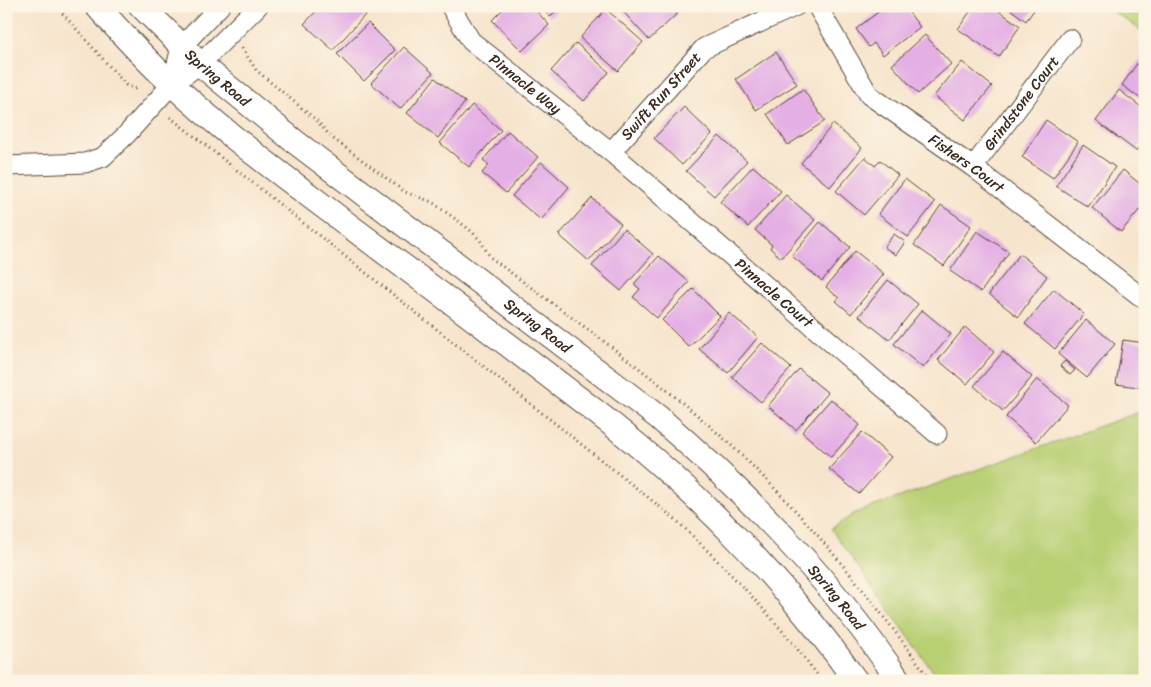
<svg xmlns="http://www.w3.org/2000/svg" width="1151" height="687" viewBox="0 0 1151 687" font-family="Sriracha,sans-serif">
	<rect width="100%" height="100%" fill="#fcf5e5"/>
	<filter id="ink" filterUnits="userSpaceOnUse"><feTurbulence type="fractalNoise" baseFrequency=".02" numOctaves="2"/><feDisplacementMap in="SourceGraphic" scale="10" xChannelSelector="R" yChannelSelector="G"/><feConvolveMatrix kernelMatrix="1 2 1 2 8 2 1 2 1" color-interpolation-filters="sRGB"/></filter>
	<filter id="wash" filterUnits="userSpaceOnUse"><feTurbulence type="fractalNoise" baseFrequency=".0096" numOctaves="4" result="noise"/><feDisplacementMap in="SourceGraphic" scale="20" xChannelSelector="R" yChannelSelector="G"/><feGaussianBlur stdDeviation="1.12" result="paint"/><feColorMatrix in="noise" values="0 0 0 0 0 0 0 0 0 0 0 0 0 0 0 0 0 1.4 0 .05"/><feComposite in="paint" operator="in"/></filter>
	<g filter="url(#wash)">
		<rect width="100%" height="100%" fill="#f7e4cc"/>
		<g fill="#b8cf73" stroke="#7a7c48">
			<path d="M 1109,6 L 1145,6 L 1145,33 L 1109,9 Z"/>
			<path d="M 1145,410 L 1145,681 L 940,681 L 831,529 L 855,513 Z"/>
		</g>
		<g id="blocks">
			<g fill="#e4afe5">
				<path d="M 321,6 L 358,6 L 366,14 L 333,50 L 304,24 Z"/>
				<path d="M 506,6 L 532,6 L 549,25 L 522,51 L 492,20 Z"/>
				<path d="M 540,6 L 561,6 L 550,17 Z"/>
				<path d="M 618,6 L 671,6 L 678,13 L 649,40 Z"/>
				<path d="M 886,6 L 904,6 L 920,27 L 883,55 L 874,43 L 869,47 L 856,29 Z"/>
				<path d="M 974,6 L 992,6 L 1020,26 L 999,57 L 958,29 Z"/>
				<path d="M 1006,6 L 1037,6 L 1026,21 Z"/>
				<path d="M 606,9 L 643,42 L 618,71 L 580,38 Z"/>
				<path d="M 368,23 L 395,50 L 364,81 L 337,54 Z"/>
				<path d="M 925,35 L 951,64 L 918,94 L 892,65 Z"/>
				<path d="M 576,43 L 609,72 L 584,101 L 551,71 Z"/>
				<path d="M 404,47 L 433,73 L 400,109 L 371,83 Z"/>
				<path d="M 776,52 L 797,84 L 756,110 L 736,79 Z"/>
				<path d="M 1143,55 L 1145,56 L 1145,102 L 1122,85 Z"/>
				<path d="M 962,62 L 992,86 L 965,120 L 934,96 Z"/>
				<path d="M 435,78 L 465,102 L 438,138 L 407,113 Z"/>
				<path d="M 803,89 L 825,121 L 788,145 L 767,114 Z"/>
				<path d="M 1119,90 L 1145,110 L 1145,139 L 1136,151 L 1096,121 Z"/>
				<path d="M 472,105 L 501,130 L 469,167 L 440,143 Z"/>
				<path d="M 684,107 L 712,134 L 682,165 L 654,138 Z"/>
				<path d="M 1046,120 L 1078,142 L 1053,178 L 1022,157 Z"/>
				<path d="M 833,124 L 862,148 L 830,187 L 801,163 Z"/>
				<path d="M 508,131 L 538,157 L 506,193 L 482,173 L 489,165 L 483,160 Z"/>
				<path d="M 719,136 L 747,161 L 714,196 L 686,171 Z"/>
				<path d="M 1083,145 L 1115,167 L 1088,207 L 1056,186 Z"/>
				<path d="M 865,157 L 875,166 L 880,160 L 898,175 L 864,215 L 836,191 Z"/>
				<path d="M 541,162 L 569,187 L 541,220 L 512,196 Z"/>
				<path d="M 753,166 L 781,191 L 748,227 L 720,202 Z"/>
				<path d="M 1123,170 L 1145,188 L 1145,203 L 1121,232 L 1092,208 Z"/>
				<path d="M 905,179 L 935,202 L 908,237 L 878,214 Z"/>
				<path d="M 786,195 L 815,220 L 781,258 L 770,248 L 772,245 L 755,230 Z"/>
				<path d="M 592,198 L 621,224 L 589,261 L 559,235 Z"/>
				<path d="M 941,205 L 971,226 L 944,266 L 914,245 Z"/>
				<path d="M 820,222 L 850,247 L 822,281 L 792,256 Z"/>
				<path d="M 624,229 L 653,254 L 621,291 L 592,266 Z"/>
				<path d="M 977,231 L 1009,252 L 981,292 L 950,271 Z"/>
				<path d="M 894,234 L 905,242 L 896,255 L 884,247 Z"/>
				<path d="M 855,251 L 884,274 L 851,314 L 836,301 L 839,298 L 826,287 Z"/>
				<path d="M 1020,254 L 1047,276 L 1018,317 L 989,294 Z"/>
				<path d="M 659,256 L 689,282 L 657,318 L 633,297 L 640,289 L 634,284 Z"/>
				<path d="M 888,280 L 918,304 L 889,340 L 859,316 Z"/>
				<path d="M 693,289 L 720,316 L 689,347 L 662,320 Z"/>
				<path d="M 1054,289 L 1084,314 L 1055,349 L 1025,324 Z"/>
				<path d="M 922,310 L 951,334 L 923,368 L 894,344 Z"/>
				<path d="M 729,313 L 758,337 L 728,373 L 699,349 Z"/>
				<path d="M 1086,320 L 1115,344 L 1087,378 L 1058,354 Z"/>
				<path d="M 965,327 L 994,352 L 967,384 L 938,360 Z"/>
				<path d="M 1123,340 L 1145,343 L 1145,388 L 1116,384 Z"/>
				<path d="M 762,343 L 791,368 L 761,402 L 732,377 Z"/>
				<path d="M 1003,352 L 1032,377 L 1003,411 L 974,386 Z"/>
				<path d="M 1065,361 L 1075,370 L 1070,375 L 1060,366 Z"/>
				<path d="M 799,369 L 828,393 L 796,430 L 768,406 Z"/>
				<path d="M 1037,379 L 1068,405 L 1036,442 L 1006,417 Z"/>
				<path d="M 831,399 L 860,425 L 831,457 L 802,432 Z"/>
				<path d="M 862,432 L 891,457 L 859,494 L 829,469 Z"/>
			</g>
		</g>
	</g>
	<g filter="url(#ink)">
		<use href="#blocks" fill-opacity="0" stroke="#574638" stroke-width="1"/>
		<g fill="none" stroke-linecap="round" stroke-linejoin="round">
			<g stroke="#574638" stroke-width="21">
				<g id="minor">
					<path id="s1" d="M 454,6 L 452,9 L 471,41 L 611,152 L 937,434"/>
					<path id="s2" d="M 817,6 L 869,95 L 973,167 L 1140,296 L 1145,293"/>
					<path d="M 172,84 L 181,47 L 220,6"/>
					<path id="s3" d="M 611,152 L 704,48 L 796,6"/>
					<path d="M 6,166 L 85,163 L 103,157 L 127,134 L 172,84 L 200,64 L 258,6"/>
					<path id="s4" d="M 973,167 L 1070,39"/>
				</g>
			</g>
			<g stroke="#574638" stroke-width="26">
				<g id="major">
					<path d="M 97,6 C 121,33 145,59 172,84 C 226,135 288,179 347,224 C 435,290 523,355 609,422 C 700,494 789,586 856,681"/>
					<path id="s5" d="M 141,6 L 200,64 L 294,141 L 658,417 C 748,495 833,581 899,681"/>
				</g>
			</g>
			<g stroke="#574638" stroke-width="3" stroke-dasharray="1 4" stroke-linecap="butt">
				<path d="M 56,6 L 126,85 L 138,90"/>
				<path d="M 242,48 L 256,70 L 316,120 L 331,137 L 405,192 L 432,202 L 469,229 L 480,240 L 490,257 C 572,319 659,378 734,448 C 808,518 872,598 931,681"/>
				<path d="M 170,117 L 674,518 C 727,569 778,621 822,681"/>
			</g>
			<use href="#minor" stroke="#fff" stroke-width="19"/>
			<use href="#major" stroke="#fff" stroke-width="24"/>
		</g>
	</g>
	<g text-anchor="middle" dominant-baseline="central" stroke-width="4" stroke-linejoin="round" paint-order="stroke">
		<g font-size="15" fill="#3b2a1e" stroke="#fcf5e5">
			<text stroke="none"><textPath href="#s5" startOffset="105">Spring Road</textPath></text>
			<text stroke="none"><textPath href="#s1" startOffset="110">Pinnacle Way</textPath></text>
			<text stroke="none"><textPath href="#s3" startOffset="75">Swift Run Street</textPath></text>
			<text stroke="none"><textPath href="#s4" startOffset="80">Grindstone Court</textPath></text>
			<text stroke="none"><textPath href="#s2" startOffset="222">Fishers Court</textPath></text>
			<text stroke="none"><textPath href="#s1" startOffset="435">Pinnacle Court</textPath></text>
			<text stroke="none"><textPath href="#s5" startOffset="510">Spring Road</textPath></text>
			<text stroke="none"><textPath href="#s5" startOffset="915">Spring Road</textPath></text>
		</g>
	</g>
	<rect width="1151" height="687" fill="none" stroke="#fcf5e5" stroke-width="25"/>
</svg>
